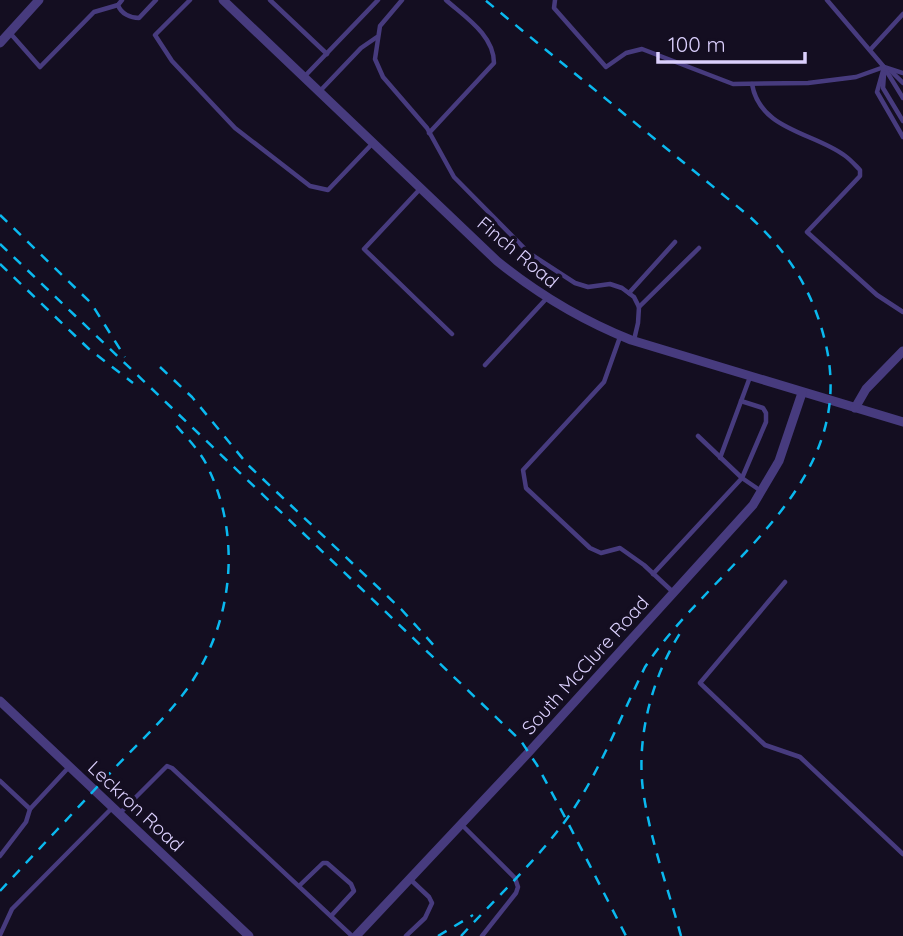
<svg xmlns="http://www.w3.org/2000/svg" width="903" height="936" viewBox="0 0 903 936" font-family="Quicksand,sans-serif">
	<rect width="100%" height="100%" fill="#140e21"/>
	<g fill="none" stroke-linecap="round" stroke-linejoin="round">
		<g stroke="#473b7e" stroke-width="4.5">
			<path d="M 122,0 L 118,5 C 121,14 131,18 139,18 L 156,0"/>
			<path d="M 190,0 L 155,35 L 172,61 L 235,128 L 310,186 L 328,190 L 372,144"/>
			<path d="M 270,0 L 327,54"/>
			<path d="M 402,0 L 380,26 L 375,59 L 383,77 L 427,128 L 454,177 L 529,253 L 575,283 L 588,287 L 610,284 L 622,288 L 634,297 L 639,307 L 638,323 L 634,340"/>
			<path d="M 555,0 L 554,8 L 606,67 L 626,53 L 642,49 L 733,84 L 808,83 L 856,77 L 884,67 L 903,73"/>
			<path d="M 827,0 L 884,67 L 903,98"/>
			<path d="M 10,33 L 40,67 L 94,12 L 118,5"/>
			<path d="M 870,50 L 903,14"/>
			<path d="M 884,67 L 877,92 L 903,137"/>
			<path d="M 891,71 L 903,83"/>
			<path d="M 884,74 L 883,88 L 903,121"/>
			<path d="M 304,77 L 378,0"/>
			<path d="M 752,84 C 760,130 812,132 844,155 C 850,159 855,165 860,170 L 860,176 L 807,232 L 877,295 L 903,312"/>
			<path d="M 320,91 L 361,48 L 377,37"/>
			<path d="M 429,133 L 494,63 C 494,35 465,17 446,0"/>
			<path d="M 420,189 L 364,249 L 452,334"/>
			<path d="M 629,293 L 675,242"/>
			<path d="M 639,307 L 699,248"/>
			<path d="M 620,337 L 604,382 L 523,470 L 526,488 L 590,548 L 601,553 L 620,548 L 644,565 L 674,593"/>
			<path d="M 485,365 L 546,299"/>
			<path d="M 698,436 L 742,478 L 761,491"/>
			<path d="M 720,458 L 750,377"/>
			<path d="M 653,574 L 742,478 L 766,422 L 766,413 L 763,408 L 741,401"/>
			<path d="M 785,582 L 700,683 L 765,745 L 800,757 L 903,854"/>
			<path d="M 0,781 L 30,809"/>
			<path d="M 119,814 L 167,766 L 172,768 L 352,936"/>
			<path d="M 462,825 L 515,878 L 518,887 L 516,893 L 482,936"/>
			<path d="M 0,856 L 26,822 L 30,809 L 69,767"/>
			<path d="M 299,886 L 323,863 L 327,863 L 351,884 L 354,891 L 331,916"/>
			<path d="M 0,935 L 12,909 L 112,808"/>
			<path d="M 406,936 L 425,918 L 432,903 L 429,897 L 411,880"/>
		</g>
		<g stroke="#473b7e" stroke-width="9">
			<path d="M 223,0 L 497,261 C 539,295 581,320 631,340 L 903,422"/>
			<path d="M 0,43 L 39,0"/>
			<path d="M 855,408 L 866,389 L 903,351"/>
			<path d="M 0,701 L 249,936"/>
			<path d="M 356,936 L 529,752 L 753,505 L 779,461 L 802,393"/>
		</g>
		<g stroke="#0ab9ef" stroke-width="2.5" stroke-dasharray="10 9" stroke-linecap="butt">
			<path d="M 0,215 L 91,303 L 125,357"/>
			<path d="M 0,244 L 521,741 L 537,765 L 566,819 L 626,936"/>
			<path d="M 0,264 L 89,349 L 133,383"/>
			<path d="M 160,367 L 192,397 L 248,465 L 401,609 L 437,649"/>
			<path d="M 0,891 C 37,851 75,811 112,771 C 136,745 163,721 184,693 C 231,630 243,544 210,472 C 202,452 186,437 172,421"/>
			<path d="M 438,936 L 473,915"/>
			<path d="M 461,936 C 496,898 535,862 566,820 C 599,774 620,718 645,667 C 714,563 861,486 825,341 C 812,289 788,252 749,216 L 485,0"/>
			<path d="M 681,936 C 668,888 650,840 643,790 C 636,735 653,673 684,627"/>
		</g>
	</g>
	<g text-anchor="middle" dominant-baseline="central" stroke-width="7" stroke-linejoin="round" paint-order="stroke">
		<g font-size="19" fill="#dbd0fd" stroke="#140e21">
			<text transform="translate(518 252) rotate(40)">Finch Road</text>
			<text transform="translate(585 665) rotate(-48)">South McClure Road</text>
			<text transform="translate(136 806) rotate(43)">Leckron Road</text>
		</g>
	</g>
	<path d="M658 52v10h147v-10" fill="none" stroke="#dbd0fd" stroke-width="3.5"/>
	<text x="668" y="52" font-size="21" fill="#dbd0fd" stroke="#140e21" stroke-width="5" paint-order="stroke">100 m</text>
</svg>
